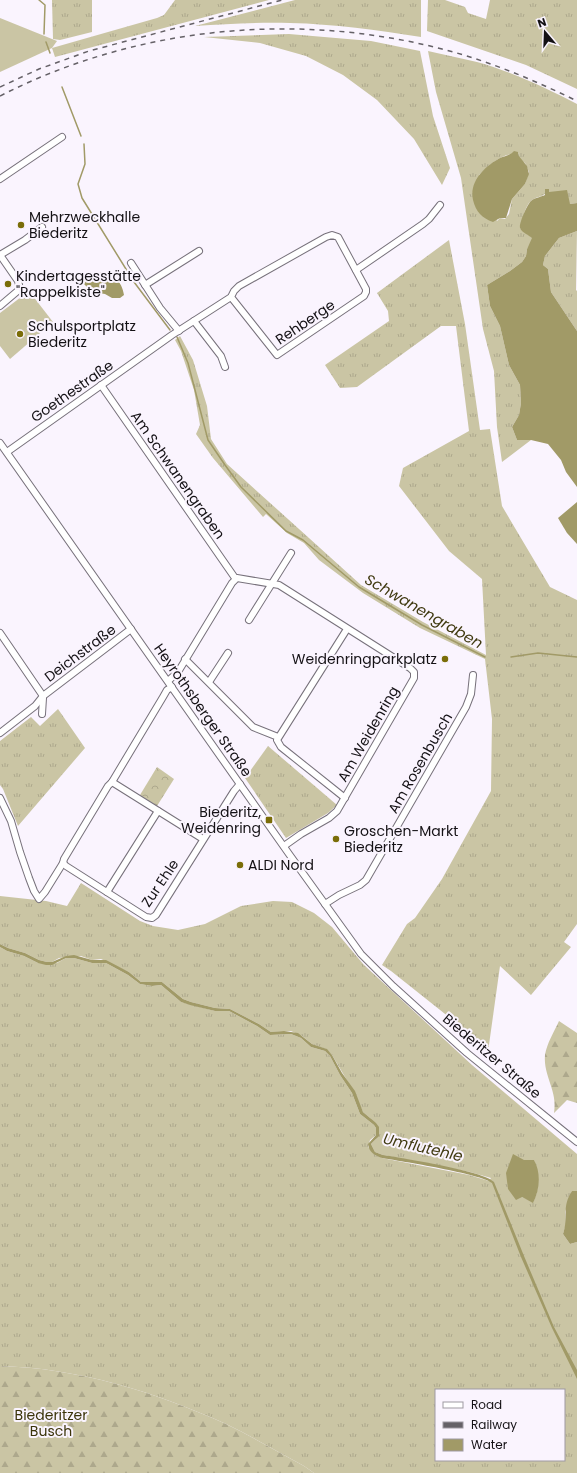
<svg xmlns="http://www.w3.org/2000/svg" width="577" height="1473" viewBox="0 0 577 1473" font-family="Poppins,sans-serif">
	<defs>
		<pattern id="grass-tufts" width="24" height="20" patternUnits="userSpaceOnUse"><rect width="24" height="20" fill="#cac5a4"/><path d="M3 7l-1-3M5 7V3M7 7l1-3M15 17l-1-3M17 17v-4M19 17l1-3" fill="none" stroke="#ada88c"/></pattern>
		<pattern id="forest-firs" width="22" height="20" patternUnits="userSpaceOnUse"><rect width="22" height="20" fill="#cac5a4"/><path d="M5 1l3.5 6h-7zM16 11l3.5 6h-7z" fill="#ada88c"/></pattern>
		<pattern id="park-crowns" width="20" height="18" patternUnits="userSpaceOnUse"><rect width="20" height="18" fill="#cac5a4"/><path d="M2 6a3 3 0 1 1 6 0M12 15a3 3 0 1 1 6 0" fill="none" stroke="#ada88c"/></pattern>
	</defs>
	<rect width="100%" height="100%" fill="#faf4fe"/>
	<g fill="url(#grass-tufts)" fill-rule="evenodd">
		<path d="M 52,0 L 92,0 L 92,32 L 60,40 L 53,39 Z"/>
		<path d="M 175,0 L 269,0 L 55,57 L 52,48 L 157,18 L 164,15 Z"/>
		<path d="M 295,0 L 421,0 L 421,37 C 377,30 334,24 290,23 C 258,22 227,24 195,26 Z"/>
		<path d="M 428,0 L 445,0 L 465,7 L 468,13 L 486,19 L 490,0 L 577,0 L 577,89 L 526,65 L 427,31 Z"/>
		<path d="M 289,34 L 371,41 L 420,51 L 433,116 L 450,168 L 442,185 L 414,139 L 377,100 L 343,75 L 306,56 L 260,43 L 204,37 Z"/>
		<path d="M 428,51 C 444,55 461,58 477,62 C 510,71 546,88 577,104 L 577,203 L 570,204 L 551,192 L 549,192 L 549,189 C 543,199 538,195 531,201 C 524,207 523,220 520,228 L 524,232 L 533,238 L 527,249 L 526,256 L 522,262 L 510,271 L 487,285 L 490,306 L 500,326 L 509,365 L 520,385 L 521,403 L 519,415 L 512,427 L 517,440 L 531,440 L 502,462 L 497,427 L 494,371 L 483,329 L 461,178 L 436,92 ZM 512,154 L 525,163 L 529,172 L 525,184 L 512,199 L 509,214 L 505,219 L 500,218 L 497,221 L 479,175 C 488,166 499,156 512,154 Z"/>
		<path d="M 577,231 L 576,290 L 577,291 L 577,331 L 551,292 L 548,269 L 543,265 L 545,256 L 559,238 Z"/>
		<path d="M 449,240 L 465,324 L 480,430 L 490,429 L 502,506 L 550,587 L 577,600 L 577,924 L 564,942 L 571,947 L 531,995 L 500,966 L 488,1052 L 469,1033 L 391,971 L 382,965 L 407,924 L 415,918 L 442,879 L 491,791 L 492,719 L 485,659 L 420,628 L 363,593 L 319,560 L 304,543 L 287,533 L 266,514 L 263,517 L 213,458 L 196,434 L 200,425 L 194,390 L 181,351 L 175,340 L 180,336 L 193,360 L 207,406 L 211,439 L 227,464 L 361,585 L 423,622 L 486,655 L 482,579 L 449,551 L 399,486 L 403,468 L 469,431 L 456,326 L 441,326 L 357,387 L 340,388 L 325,365 L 389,321 L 388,311 L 377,293 Z"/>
		<path d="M 58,709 L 85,748 L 18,826 L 3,789 L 0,785 L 0,741 L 31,717 L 40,726 Z"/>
		<path d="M 268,746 L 337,805 L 328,813 L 286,838 L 245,778 Z"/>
		<path d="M 81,883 L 140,921 L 153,926 L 178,930 L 205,924 L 241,906 L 273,901 L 292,902 L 314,913 L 332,927 L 364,965 L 472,1065 L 577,1154 L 577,1191 L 572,1191 L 565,1212 L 566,1224 L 563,1234 L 570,1244 L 577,1242 L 577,1473 L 314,1473 L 304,1466 C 278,1452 253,1437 226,1424 C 155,1392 78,1368 0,1366 L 0,947 L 7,951 L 24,956 L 38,963 L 57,963 L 66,958 L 74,958 L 92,963 L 106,963 L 128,975 L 140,984 L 152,986 L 161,985 L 181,1002 L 215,1011 L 229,1011 L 257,1026 L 270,1035 L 291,1034 L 301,1038 L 311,1047 L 325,1051 L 330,1056 L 340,1075 L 352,1093 L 360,1114 L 374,1125 L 376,1128 L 376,1135 L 370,1140 L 368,1147 L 382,1158 L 469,1175 L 489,1181 L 491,1178 L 470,1172 L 383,1155 L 375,1152 L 371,1144 L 376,1139 L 379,1132 L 370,1118 L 363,1112 L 348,1082 L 332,1055 L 326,1049 L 312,1044 L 302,1036 L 291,1031 L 271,1032 L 259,1024 L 230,1009 L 215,1008 L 191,1002 L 183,999 L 162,982 L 141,982 L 129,972 L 101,959 L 92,960 L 81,956 L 59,958 L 52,962 L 47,962 L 39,960 L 25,953 L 8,948 L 0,944 L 0,896 L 46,901 L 67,906 ZM 524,1160 L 534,1160 C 537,1175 541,1188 533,1202 L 522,1197 ZM 436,1390 L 564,1390 L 564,1460 L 436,1460 Z"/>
	</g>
	<g fill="url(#forest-firs)">
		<path d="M 559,1021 L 577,1033 L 577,1103 L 567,1100 L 554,1113 C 558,1091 543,1076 545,1055 C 547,1043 554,1032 559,1021 Z"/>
		<path d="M 0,1366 C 78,1368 155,1392 226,1424 C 253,1437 278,1452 304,1466 L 314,1473 L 0,1473 Z"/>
	</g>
	<path fill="url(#park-crowns)" d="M 157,767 L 174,779 L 157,806 L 140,795 Z"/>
	<g fill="#cac5a4">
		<path d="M 0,18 L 57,41 L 52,48 L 0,72 Z"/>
		<path d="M 29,291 L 53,322 L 10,359 L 0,346 L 0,313 Z"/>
	</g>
	<g fill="#a19a67">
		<path d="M 514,151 L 518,152 L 518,155 L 527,166 L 529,174 L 525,184 L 512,199 L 506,218 L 500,218 L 493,222 C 482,218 476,212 473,200 C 469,181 485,166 500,158 C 505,156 511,155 514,151 Z"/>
		<path d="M 545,189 L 549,189 L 549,192 L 567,190 L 570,204 L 577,203 L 577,231 L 559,238 L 545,256 L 543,265 L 548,269 L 551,292 L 577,331 L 577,487 L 566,472 L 561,460 L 548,444 L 531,440 L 517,440 L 512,427 L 519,415 L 521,403 L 520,385 L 509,365 L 500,326 L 490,306 L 487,285 L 510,271 L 522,262 L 526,256 L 527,249 L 532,238 C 529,235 522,233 520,228 C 519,223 527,205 531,201 C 534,198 541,197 545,195 Z"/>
		<path d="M 96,272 C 111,271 122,280 124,295 L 120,298 L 112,298 L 105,294 L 92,292 L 82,282 L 82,279 L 88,275 Z"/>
		<path d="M 577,502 L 577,544 L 567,533 L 558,518 Z"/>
		<path d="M 0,944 L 8,948 L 25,953 L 39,960 L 47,962 L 52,962 L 66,956 L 74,955 L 92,960 L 106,960 L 129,972 L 141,982 L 162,982 L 183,999 L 191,1002 L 215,1008 L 230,1009 L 259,1024 L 271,1032 L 284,1031 L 298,1033 L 312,1044 L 327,1049 L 332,1055 L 342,1073 L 355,1091 L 363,1112 L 376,1123 L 379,1127 L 379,1136 L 371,1144 L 375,1152 L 383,1155 C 402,1158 484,1171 494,1182 L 524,1256 L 554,1327 L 577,1370 L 577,1379 L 552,1328 L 521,1257 L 492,1183 C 482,1174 400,1161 382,1158 C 375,1155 369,1153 368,1144 L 376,1135 L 376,1128 L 374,1125 L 360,1114 L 352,1093 L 340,1075 L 330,1056 L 325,1051 L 311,1047 L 301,1038 L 291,1034 L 270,1035 L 257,1026 L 229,1011 L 215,1011 L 190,1005 L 181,1002 L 161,985 L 152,986 L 140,984 L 128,975 L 106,963 L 92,963 L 74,958 L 66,958 L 52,965 L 46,965 L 38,963 L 24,956 L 7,951 L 0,947 Z"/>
		<path d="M 513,1154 L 524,1160 L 534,1160 C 541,1172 540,1190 533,1203 L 522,1197 L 516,1200 L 508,1189 L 506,1173 Z"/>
		<path d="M 572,1191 L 577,1191 L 577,1242 L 570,1244 L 563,1234 C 569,1217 561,1208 572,1191 Z"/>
	</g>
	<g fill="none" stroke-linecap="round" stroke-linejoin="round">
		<g stroke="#a19a67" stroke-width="1.5">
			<path d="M 39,0 L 45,5 L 44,34"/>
			<path d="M 46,42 L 50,53"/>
			<path d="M 62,87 L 81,136"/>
			<path d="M 84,144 L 85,164 L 78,184 L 82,198 L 134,282 L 170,330"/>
			<path d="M 177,337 L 188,363 L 208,440 L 225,465 L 241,487 L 286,531 L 303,540 L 359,587 L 422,625 L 485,657"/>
			<path d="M 511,657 L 538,653 L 577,657"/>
		</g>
		<g stroke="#77717b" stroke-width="8">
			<g id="minor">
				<path d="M 0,179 L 62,137"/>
				<path d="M 0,255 L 18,281 L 20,289 L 0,306"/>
				<path d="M 0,255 L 25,240 L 42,227"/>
				<path d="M 131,263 L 160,308 L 179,331"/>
				<path d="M 356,270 L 423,224 L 429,219 L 440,205"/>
				<path d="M 145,285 L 199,251"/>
				<path d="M 194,321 L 221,356 L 225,367"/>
				<path d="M 101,385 L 235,578"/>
				<path d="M 0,443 L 289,854 L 361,954 L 393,986 L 467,1053 L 577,1142"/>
				<path d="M 7,452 L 172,335 L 231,297 L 234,291 L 239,286 L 326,237 L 332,235 L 338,237 L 366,289 L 366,292 L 364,296 L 277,355 L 231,297"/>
				<path d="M 249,620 L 291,553"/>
				<path d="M 0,633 L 43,696"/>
				<path d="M 185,659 L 253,727 L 278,737"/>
				<path d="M 168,681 L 178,672 L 232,583 L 237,578 L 279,585 L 410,668 L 414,672 L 414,678 L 337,811 L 329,818 L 301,834 L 284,846"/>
				<path d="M 209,682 L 228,653"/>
				<path d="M 42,714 L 43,698"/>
				<path d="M 0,733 L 35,706 L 43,696 L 131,629"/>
				<path d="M 112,782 L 203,839"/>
				<path d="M 0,798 L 11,821 L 20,852 L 29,878 L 34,891 L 39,899 L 45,892 L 63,863 L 64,859 L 108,786 L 112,782 L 163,697 L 167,690 L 172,687"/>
				<path d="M 345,798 L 281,747 L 277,740 L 347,629"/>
				<path d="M 63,863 L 66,866 L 146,917 L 152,918 L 156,915 L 234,791 L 240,784"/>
				<path d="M 107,892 L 158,811"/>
				<path d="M 325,904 L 339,895 L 360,885 L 366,880 L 466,707 L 471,694 L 473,675"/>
			</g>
		</g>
		<use href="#minor" stroke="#fff" stroke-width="6"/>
		<g stroke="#656167" stroke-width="1.5" stroke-dasharray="5 5" stroke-linecap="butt">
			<path d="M 0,87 L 39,69 L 89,51 L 282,0"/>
			<path d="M 0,96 C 135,27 295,11 442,49 C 489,61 534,80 577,101"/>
		</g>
	</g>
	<g fill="#7a6d08" stroke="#faf4fe" stroke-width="1.5">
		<circle cx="21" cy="225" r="4"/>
		<circle cx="8" cy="284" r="4"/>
		<circle cx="20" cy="334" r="4"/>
		<circle cx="445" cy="659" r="4"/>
		<rect x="265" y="816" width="8" height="8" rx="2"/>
		<circle cx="336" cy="839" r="4"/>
		<circle cx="240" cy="865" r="4"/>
	</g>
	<g text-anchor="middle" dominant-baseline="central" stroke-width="4" stroke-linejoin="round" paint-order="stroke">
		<g font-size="14" fill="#141115" stroke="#faf4fe" text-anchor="start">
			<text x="29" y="217">Mehrzweckhalle<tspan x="29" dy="16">Biederitz</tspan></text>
			<text x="16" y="276">Kindertagesstätte<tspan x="16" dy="16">"Rappelkiste"</tspan></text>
			<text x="28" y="326">Schulsportplatz<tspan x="28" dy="16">Biederitz</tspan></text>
			<text x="437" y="659" text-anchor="end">Weidenringparkplatz</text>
			<text x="261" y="812" text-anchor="end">Biederitz,<tspan x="261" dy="16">Weidenring</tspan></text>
			<text x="344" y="831">Groschen-Markt<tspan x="344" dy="16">Biederitz</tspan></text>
			<text x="248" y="865">ALDI Nord</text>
		</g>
		<g font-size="14" fill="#141115" stroke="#faf4fe">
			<text transform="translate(305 322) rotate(-34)">Rehberge</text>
			<text transform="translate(72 391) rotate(-35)">Goethestraße</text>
			<text transform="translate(178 475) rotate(55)">Am Schwanengraben</text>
			<text transform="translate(80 653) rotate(-37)">Deichstraße</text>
			<text transform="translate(203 710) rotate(55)">Heyrothsberger Straße</text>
			<text transform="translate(368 734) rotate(-60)">Am Weidenring</text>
			<text transform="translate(420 763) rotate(-60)">Am Rosenbusch</text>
			<text transform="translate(160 883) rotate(-56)">Zur Ehle</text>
			<text transform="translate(492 1056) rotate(40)">Biederitzer Straße</text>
		</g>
		<g font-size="14" fill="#3b340a" stroke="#faf4fe">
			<text x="51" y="1415">Biederitzer<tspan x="51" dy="16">Busch</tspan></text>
		</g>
		<g font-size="15" font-style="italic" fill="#403a11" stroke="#faf4fe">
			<text transform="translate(424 611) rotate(30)">Schwanengraben</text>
			<text transform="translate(423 1147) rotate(13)">Umflutehle</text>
		</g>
	</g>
	<rect x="435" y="1389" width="130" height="72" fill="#faf4fe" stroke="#9e99a1"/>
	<rect x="443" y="1402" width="20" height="6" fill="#ffffff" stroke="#9e99a1"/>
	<text x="471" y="1409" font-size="12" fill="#141115">Road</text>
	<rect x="443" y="1422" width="20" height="6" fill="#656167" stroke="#9e99a1"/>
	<text x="471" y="1429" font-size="12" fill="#141115">Railway</text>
	<rect x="443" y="1439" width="20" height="12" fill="#a19a67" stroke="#9e99a1"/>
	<text x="471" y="1449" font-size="12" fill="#141115">Water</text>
	<g transform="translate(545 32) rotate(341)" stroke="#faf4fe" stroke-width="3" paint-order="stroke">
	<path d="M0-3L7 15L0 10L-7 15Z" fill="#141115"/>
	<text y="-6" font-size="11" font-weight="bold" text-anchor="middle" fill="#141115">N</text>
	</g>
</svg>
